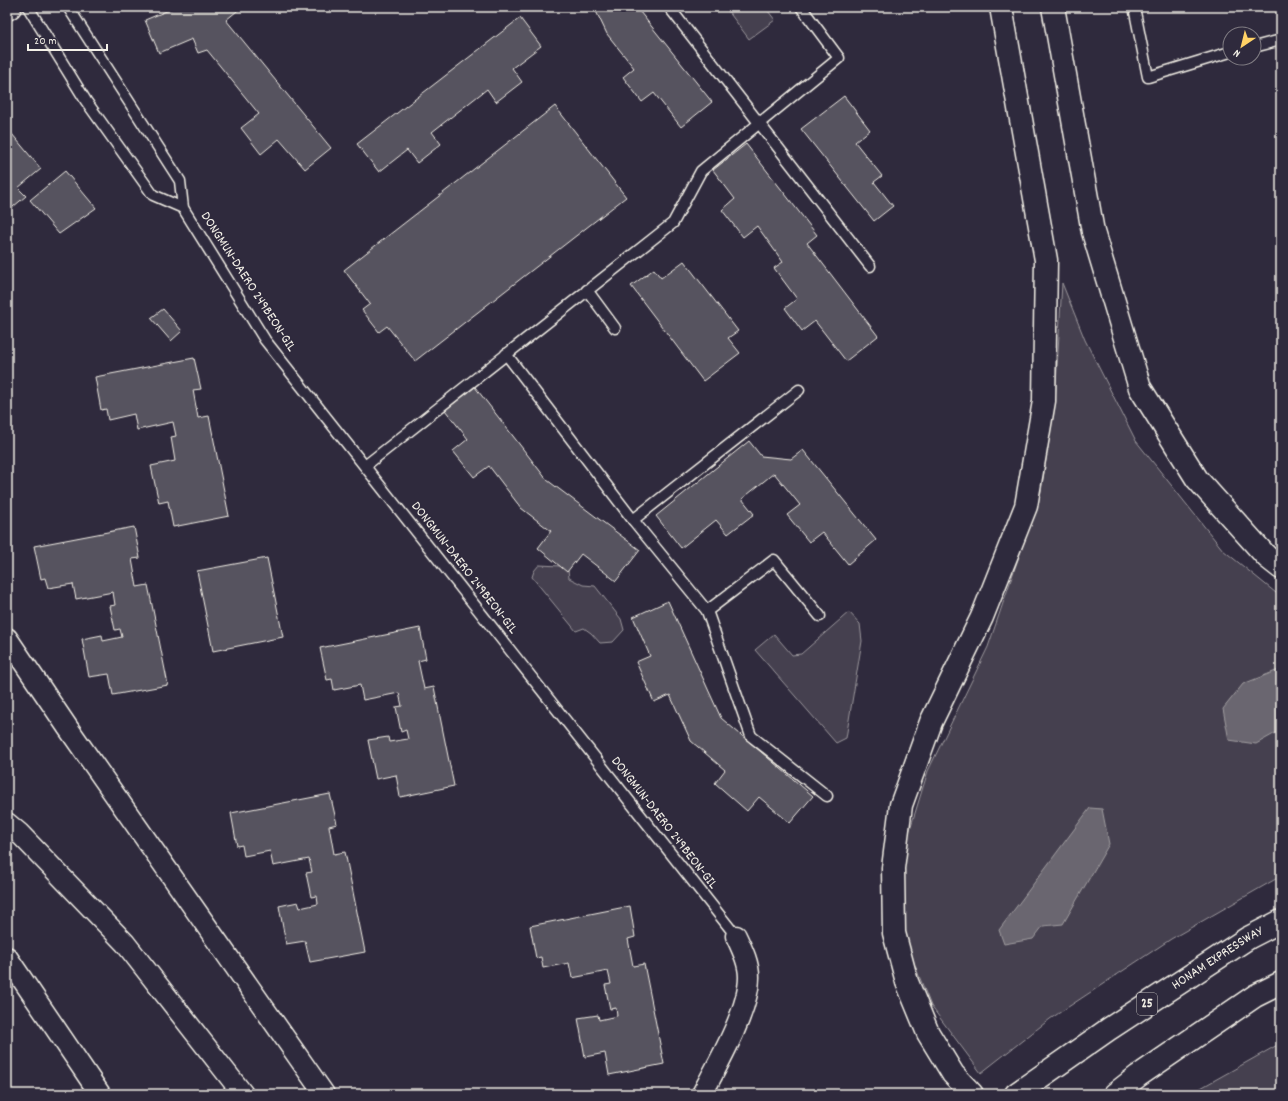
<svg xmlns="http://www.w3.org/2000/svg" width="1288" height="1101" viewBox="0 0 1288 1101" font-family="Dekko,sans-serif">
	<rect width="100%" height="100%" fill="#2f2a3d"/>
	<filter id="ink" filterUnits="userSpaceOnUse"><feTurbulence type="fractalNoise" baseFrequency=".025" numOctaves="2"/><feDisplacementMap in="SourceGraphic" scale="8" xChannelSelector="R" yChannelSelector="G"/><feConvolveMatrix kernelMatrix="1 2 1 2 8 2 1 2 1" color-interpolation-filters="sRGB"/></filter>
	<g filter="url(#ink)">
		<g fill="#454050" stroke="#9c989c">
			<path d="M 725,7 L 765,7 L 775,20 L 749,39 Z"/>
			<path d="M 1062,283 L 1085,340 L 1136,441 L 1223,550 L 1281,597 L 1281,876 L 1171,939 L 1050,1019 L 981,1073 L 931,1006 L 900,928 L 903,852 L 928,771 L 988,647 L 1041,492 L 1055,402 Z"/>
			<path d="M 539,565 L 560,566 L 568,570 L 569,578 L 583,585 L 595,586 L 621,619 L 624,630 L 613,642 L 600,643 L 591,633 L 584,628 L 576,631 L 532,577 L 534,571 Z"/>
			<path d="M 849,612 L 860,624 L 862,641 L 846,738 L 836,743 L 755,650 L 774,634 L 792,655 L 801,654 Z"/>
			<path d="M 1281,1043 L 1281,1094 L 1190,1094 Z"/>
		</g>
		<g fill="#6a6670" stroke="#a19ea0">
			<path d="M 1281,669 L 1281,730 L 1256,744 L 1229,740 L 1223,709 L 1243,684 Z"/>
			<path d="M 1090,808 L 1102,809 L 1109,844 L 1063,924 L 1043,926 L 1033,939 L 1004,944 L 999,930 Z"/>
		</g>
		<g fill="#56525f" stroke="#f4f1e8">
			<path d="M 176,7 L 242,7 L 226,20 L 331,148 L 305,169 L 279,139 L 261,154 L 241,128 L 259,114 L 207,50 L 198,53 L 192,39 L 159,53 L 145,20 Z"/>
			<path d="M 594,7 L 636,7 L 712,102 L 681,127 L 654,93 L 642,102 L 623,77 L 634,68 L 607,34 Z"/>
			<path d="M 520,18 L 541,46 L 512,68 L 522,82 L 496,102 L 487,89 L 432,132 L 441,144 L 417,163 L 407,150 L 379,172 L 357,144 Z"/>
			<path d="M 844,96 L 870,130 L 855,142 L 882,176 L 874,182 L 893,206 L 874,221 L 801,129 Z"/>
			<path d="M 555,106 L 626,197 L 415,361 L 387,326 L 379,332 L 362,310 L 370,304 L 344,270 Z"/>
			<path d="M 7,128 L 41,169 L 18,188 L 26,196 L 7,212 Z"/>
			<path d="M 746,144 L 817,235 L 807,243 L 878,336 L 846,361 L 815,321 L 802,331 L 785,308 L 797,299 L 774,268 L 783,262 L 757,226 L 743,237 L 722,210 L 735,199 L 713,170 Z"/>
			<path d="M 65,171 L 96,208 L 59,234 L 30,200 Z"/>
			<path d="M 684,261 L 738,331 L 728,338 L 740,353 L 703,381 L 631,286 L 654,269 L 661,278 Z"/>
			<path d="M 163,309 L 182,331 L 171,341 L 151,318 Z"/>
			<path d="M 194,358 L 201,389 L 193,390 L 198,418 L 209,416 L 229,516 L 173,527 L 168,501 L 159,503 L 151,466 L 175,461 L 171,437 L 176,436 L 173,422 L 137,430 L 134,414 L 108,420 L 106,409 L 101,410 L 95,377 Z"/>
			<path d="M 475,387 L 547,480 L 640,550 L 616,581 L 581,554 L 567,572 L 538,548 L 551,531 L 521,508 L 489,466 L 474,477 L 453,451 L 468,439 L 445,410 Z"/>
			<path d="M 749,441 L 761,456 L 791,459 L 803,450 L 876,540 L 848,564 L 822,532 L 809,542 L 787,515 L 800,505 L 774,473 L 742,499 L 754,514 L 728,534 L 716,520 L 681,548 L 656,516 Z"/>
			<path d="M 134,527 L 140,558 L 132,559 L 137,587 L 148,585 L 168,685 L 113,695 L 109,674 L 89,677 L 82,639 L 102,635 L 103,641 L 122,637 L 120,629 L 115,630 L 110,606 L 115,605 L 113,592 L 76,599 L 73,584 L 48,588 L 45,578 L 41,579 L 34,546 Z"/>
			<path d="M 267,558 L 283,637 L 213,651 L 197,571 Z"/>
			<path d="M 668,601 L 721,718 L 813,796 L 790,823 L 759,797 L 747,811 L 715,783 L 725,770 L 691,741 L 670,695 L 654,702 L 636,662 L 650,656 L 633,617 Z"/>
			<path d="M 420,628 L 426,659 L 418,661 L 424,689 L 434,687 L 454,786 L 400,797 L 396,775 L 376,779 L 368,740 L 388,737 L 389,742 L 408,739 L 406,730 L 401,732 L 396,707 L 402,706 L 399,693 L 363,700 L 360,685 L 334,690 L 332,679 L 327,680 L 320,648 Z"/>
			<path d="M 330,794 L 337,824 L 329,826 L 334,854 L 345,852 L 365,952 L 310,962 L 305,941 L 286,944 L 279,906 L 298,902 L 300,908 L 318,904 L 317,896 L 311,897 L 306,873 L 312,872 L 309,859 L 273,866 L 270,851 L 244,856 L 242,845 L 237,846 L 231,813 Z"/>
			<path d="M 630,906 L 635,937 L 628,939 L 633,966 L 644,964 L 664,1064 L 609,1075 L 605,1053 L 585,1057 L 578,1018 L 598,1015 L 599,1020 L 617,1016 L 616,1008 L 610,1009 L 605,985 L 611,984 L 608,971 L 572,978 L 569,963 L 543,968 L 541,957 L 536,958 L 530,926 Z"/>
		</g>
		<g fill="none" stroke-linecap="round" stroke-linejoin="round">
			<g stroke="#f4f1e8" stroke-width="13">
				<g id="lane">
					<path d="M 28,7 L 86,101 L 153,195 L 183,208"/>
					<path d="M 68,7 L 180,181 L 183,208 L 265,340 L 736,936"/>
					<path d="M 669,7 L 870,266"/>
					<path d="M 1134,7 L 1148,77 L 1230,52"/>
					<path d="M 1254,47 L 1281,40"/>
					<path d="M 587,290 L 615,328"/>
					<path d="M 506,354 L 633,520 L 707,611 L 751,736 L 827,796"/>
					<path d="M 365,466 L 673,223 L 701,171 L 839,58 L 801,7"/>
					<path d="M 633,520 L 799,390"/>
					<path d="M 707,611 L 774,560 L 820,616"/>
				</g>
			</g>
			<g stroke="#f4f1e8" stroke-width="23">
				<g id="street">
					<path d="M 7,638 L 68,728 L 324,1094"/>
					<path d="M 7,823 L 19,833 L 125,943 L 243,1094"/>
					<path d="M 7,957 L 100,1094"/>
					<path d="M 702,1094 C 718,1064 749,1010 749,977 C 749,963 742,949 736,936"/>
				</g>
			</g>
			<g stroke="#f4f1e8" stroke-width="25">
				<path id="primary" d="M 7,9 L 10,7"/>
			</g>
			<g stroke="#f4f1e8" stroke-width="25">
				<g id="highway">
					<path d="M 1053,7 L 1093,232 L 1140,388 L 1197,479 L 1267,557 L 1281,568"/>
					<path d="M 972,1094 L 953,1074 L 928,1033 L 907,982 L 894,933 L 893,868 L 901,805 L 931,722 L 982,617 L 1026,506 L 1044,401 L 1046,260 L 1001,7"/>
					<path id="s1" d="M 1016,1094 L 1109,1029 L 1248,938 L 1281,921"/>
					<path d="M 1115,1094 L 1138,1076 L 1255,996 L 1281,983"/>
				</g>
			</g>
			<use href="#lane" stroke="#2f2a3d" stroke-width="10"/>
			<use href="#street" stroke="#2f2a3d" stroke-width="20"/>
			<use href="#primary" stroke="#2f2a3d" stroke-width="22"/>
			<use href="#highway" stroke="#2f2a3d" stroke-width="22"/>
		</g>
	</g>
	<g text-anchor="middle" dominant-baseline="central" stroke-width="3" stroke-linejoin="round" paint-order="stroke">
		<rect fill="#2f2a3d" stroke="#b9b5b5" stroke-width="1" x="1137" y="993" width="20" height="22" rx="3"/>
		<g font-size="13" font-weight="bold" fill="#f4f1e8">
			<text x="1147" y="1004">25</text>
		</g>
		<g font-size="14" fill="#f4f1e8" stroke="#2f2a3d">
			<text transform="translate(248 282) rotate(57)">DONGMUN-DAERO 249BEON-GIL</text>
			<text transform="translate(464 568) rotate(52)">DONGMUN-DAERO 249BEON-GIL</text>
			<text transform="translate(664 823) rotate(52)">DONGMUN-DAERO 249BEON-GIL</text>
			<text stroke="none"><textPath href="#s1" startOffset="243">HONAM EXPRESSWAY</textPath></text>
		</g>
	</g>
	<rect width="1288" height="1101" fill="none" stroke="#2f2a3d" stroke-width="24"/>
	<rect x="12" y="12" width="1264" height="1077" fill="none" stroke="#f4f1e8" stroke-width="1.5" filter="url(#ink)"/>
	<g transform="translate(1242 46) rotate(215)"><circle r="19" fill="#2f2a3d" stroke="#7e7a81"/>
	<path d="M0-3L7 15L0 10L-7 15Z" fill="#ffd166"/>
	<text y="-6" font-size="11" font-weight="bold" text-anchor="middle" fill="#f4f1e8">N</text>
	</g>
	<path d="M28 44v6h79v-6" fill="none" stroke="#f4f1e8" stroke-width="2"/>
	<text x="34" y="44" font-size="12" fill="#f4f1e8" stroke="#2f2a3d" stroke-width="3" paint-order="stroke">20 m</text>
</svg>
